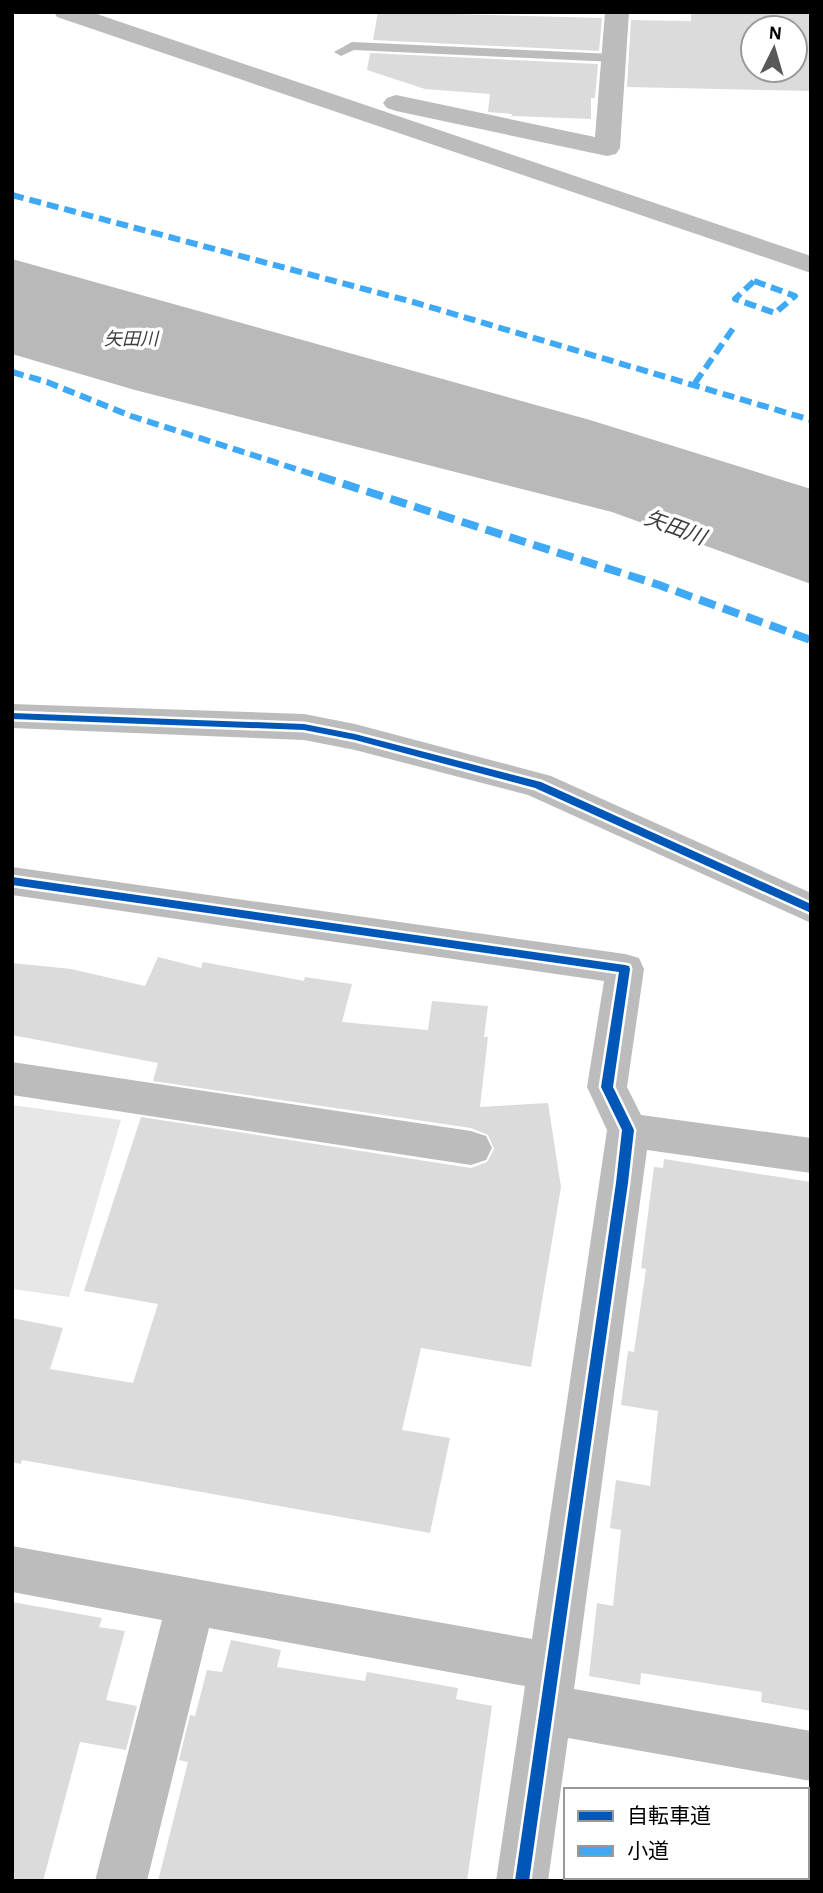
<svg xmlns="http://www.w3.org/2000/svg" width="823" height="1893" viewBox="0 0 823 1893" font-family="'Alegreya Sans','Noto Sans JP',sans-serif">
	<rect width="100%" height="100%" fill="#fff"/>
	<path fill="#e7e7e7" d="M 12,1105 L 121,1120 L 69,1297 L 12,1289 Z"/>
	<path fill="#b9b9b9" d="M 12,259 L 590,420 L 811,489 L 811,584 L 612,512 L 135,390 L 12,354 Z"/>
	<g fill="#dbdbdb" fill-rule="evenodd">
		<path d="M 378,12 L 602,18 L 599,51 L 373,40 Z"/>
		<path d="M 691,12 L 811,12 L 811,91 L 627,87 L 631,20 L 691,21 ZM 753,28 L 795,28 L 795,70 L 753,70 Z"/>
		<path d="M 370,53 L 598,64 L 595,98 L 591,98 L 591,119 L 512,116 L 512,114 L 488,112 L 490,94 L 425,89 L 367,70 Z"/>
		<path d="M 158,957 L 201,968 L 203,962 L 304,981 L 305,977 L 352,984 L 342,1022 L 428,1030 L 432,1001 L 488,1006 L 484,1037 L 488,1037 L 480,1107 L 548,1103 L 561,1187 L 531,1367 L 421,1348 L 402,1430 L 450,1438 L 430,1533 L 22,1460 L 21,1464 L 12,1462 L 12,1318 L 63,1328 L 50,1369 L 133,1383 L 158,1304 L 84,1291 L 141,1117 L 471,1168 L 487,1162 L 494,1149 L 488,1135 L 471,1128 L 153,1081 L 158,1063 L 12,1035 L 12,963 L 71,969 L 145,986 Z"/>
		<path d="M 664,1159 L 811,1182 L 811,1711 L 761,1702 L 762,1692 L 641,1673 L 640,1685 L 589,1676 L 597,1603 L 613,1606 L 621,1530 L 610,1528 L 616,1480 L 650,1486 L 658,1411 L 621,1405 L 628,1351 L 634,1352 L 646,1269 L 641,1268 L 654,1167 L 663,1168 Z"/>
		<path d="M 12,1602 L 102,1618 L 99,1627 L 125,1631 L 106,1700 L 137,1706 L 126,1750 L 80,1742 L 43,1881 L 12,1881 Z"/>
		<path d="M 231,1640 L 281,1650 L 277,1667 L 365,1681 L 367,1672 L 458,1688 L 456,1699 L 492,1706 L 467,1881 L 158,1881 L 188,1762 L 179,1760 L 190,1715 L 195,1716 L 207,1670 L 222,1672 Z"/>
	</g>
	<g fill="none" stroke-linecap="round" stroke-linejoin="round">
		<path fill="#bcbcbc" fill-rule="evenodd" d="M 352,42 L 614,54 L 621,58 L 614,62 L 354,50 L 341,56 L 334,52 Z"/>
		<g fill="#bcbcbc" fill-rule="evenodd">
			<path d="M 54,12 L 91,12 L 811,256 L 811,273 L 57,17 Z"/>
			<path d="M 605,12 L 629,12 L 620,148 L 616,154 L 607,156 L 396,111 L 387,108 L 383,103 L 387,98 L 396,95 L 595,137 Z"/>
			<path d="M 12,867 L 625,954 L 639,958 L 644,969 L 627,1087 L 641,1115 L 811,1138 L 811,1173 L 647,1150 L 574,1689 L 811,1731 L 811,1781 L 568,1738 L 548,1881 L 496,1881 L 525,1686 L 209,1628 L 147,1881 L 95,1881 L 162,1620 L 12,1592 L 12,1546 L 532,1639 L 607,1130 L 587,1087 L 604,981 L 12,895 Z"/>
			<path d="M 12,1062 L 471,1131 L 486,1136 L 492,1148 L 486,1160 L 471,1165 L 12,1095 Z"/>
		</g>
		<path fill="#bcbcbc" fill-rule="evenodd" d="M 12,704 L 304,714 L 355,724 L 551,776 L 811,893 L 811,923 L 528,795 L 355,750 L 304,740 L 12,728 Z"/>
		<g stroke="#3fa9f5" stroke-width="6" stroke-dasharray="12 6" stroke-linecap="butt">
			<path d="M 12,195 L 413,302 L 811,420"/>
			<path d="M 754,281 L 795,296 L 775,313 L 735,299 Z"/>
			<path d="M 12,372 L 47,382 L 131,416 L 324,478"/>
			<path d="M 695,383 L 734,327"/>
		</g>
		<path stroke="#3fa9f5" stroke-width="8" stroke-dasharray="17 8" stroke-linecap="butt" d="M 319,476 L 659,585 L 811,640"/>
		<g stroke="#fff" stroke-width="5">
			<g id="cycleway">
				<path d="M 12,713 L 304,724 L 355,734 L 541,782 L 811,904 L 811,913 L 535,788 L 355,740 L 304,730 L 12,719 Z"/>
				<path d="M 12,877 L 625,965 L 629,966 L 630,969 L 613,1087 L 634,1130 L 628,1183 L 529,1881 L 515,1881 L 616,1183 L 622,1130 L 601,1087 L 619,972 L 12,885 Z"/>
			</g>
		</g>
		<use href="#cycleway" fill="#0057b8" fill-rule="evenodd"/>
	</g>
	<g text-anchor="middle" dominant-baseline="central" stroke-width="7" stroke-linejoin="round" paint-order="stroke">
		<g font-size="18" font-style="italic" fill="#3c3c3c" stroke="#fff">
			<text x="131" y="340">矢田川</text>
		</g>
		<g font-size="21" font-style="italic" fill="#3c3c3c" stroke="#fff">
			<text transform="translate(675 528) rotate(20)">矢田川</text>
		</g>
	</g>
	<rect width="823" height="1893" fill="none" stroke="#000000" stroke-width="28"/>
	<rect x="564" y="1788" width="245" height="91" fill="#ffffff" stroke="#999999" stroke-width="2"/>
	<rect x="578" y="1811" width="35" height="10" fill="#0057b8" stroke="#999999" stroke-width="2"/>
	<text x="627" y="1823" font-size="21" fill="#000000">自転車道</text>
	<rect x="578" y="1846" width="35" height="10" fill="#3fa9f5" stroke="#999999" stroke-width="2"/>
	<text x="627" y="1858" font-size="21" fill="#000000">小道</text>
	<g transform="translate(774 49) rotate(5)"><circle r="33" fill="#ffffff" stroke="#999999" stroke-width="2"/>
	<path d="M0-5L12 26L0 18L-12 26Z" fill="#595959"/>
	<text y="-10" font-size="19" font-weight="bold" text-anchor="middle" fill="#000000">N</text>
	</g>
</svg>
